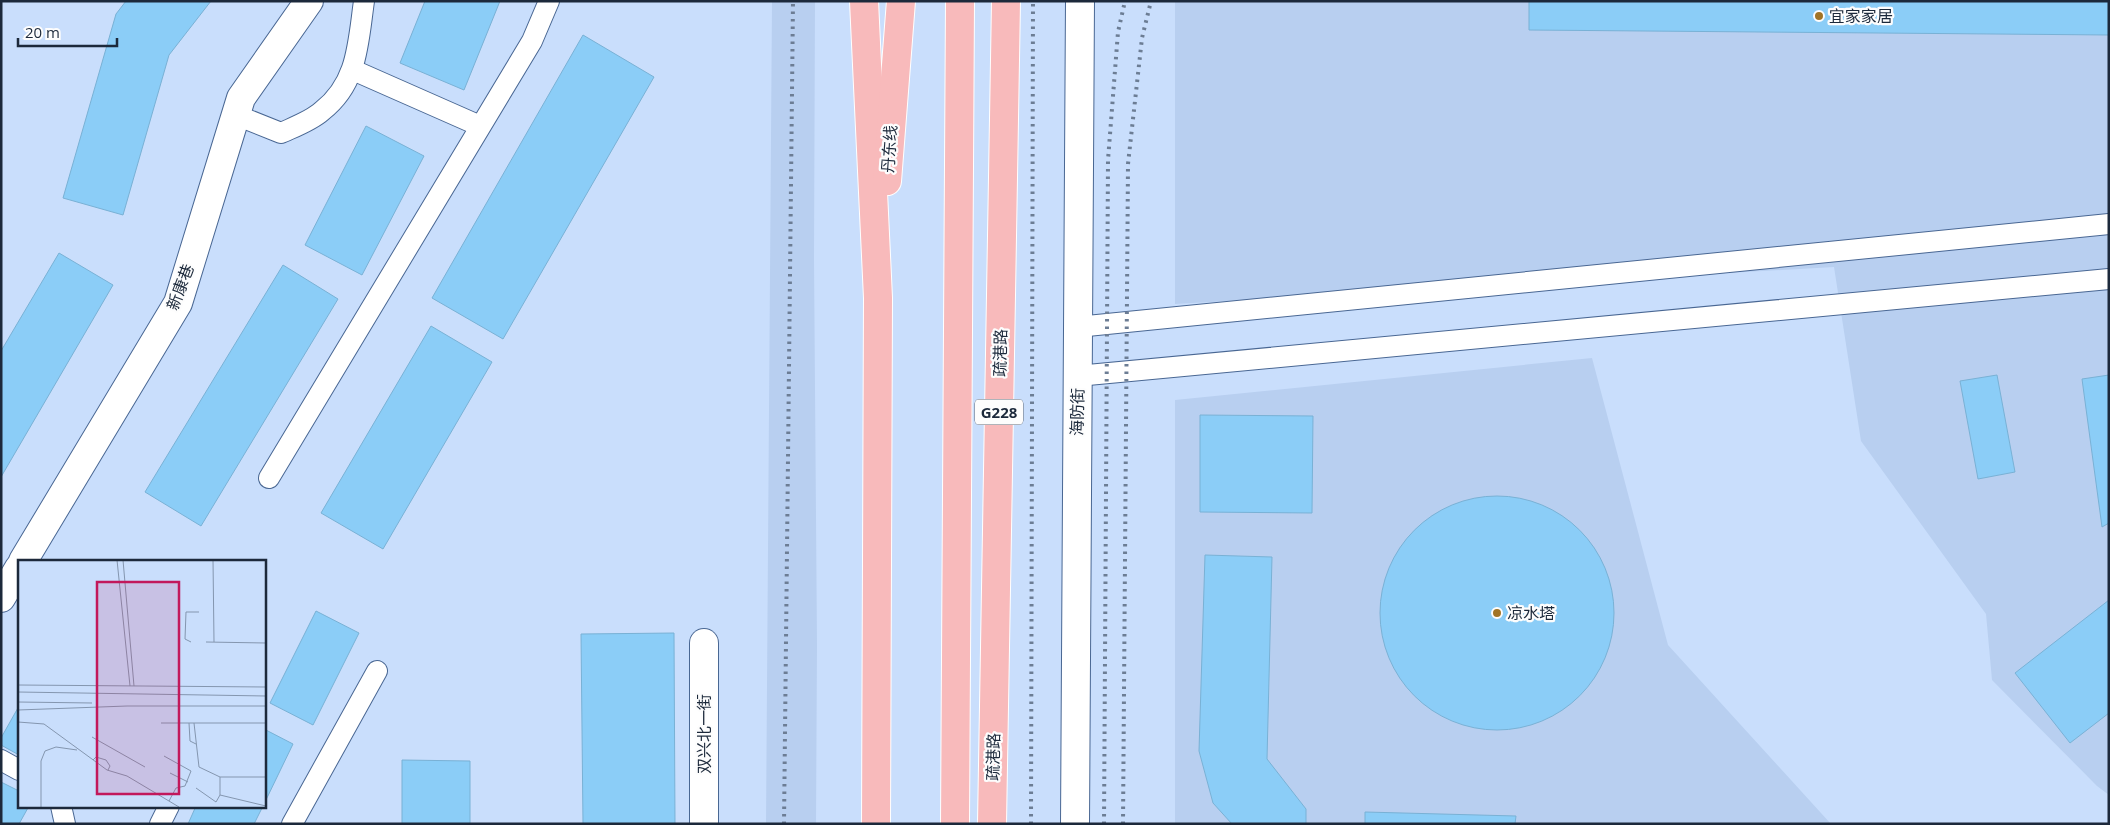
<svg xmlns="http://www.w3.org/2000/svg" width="2110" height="825" viewBox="0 0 2110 825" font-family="'Open Sans','Noto Sans SC',sans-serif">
	<rect width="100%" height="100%" fill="#c9defc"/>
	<g fill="#b8cff0">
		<path d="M 772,1 L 815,1 L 814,259 L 817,645 L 816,824 L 766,824 Z"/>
		<path d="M 1175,1 L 2109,1 L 2109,795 L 2097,786 L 1992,680 L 1986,614 L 1861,441 L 1834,267 L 1175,304 Z"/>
		<path d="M 1592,358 L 1668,645 L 1831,824 L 1175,824 L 1175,400 Z"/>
	</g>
	<g fill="#8bcdf7" stroke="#79b1d5">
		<path d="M 126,1 L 211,1 L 169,55 L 123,215 L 63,198 L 116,14 Z"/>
		<path d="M 425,1 L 500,1 L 464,90 L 400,63 Z"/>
		<path d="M 1529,1 L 2109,1 L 2109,35 L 1529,30 Z"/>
		<path d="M 583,35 L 654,77 L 503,339 L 432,298 Z"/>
		<path d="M 366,126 L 424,156 L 362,275 L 305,245 Z"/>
		<path d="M 59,253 L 113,285 L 1,477 L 1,351 Z"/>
		<path d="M 283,265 L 338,299 L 201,526 L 145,492 Z"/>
		<path d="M 431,326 L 492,362 L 383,549 L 321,513 Z"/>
		<path d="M 1997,375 L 2015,472 L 1978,479 L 1960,381 Z"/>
		<path d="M 2109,375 L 2109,523 L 2102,527 L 2082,379 Z"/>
		<path d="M 1200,415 L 1313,416 L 1312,513 L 1200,512 Z"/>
		<circle cx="1497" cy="613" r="117"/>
		<path d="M 1205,555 L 1272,557 L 1267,759 L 1306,809 L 1306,824 L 1232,824 L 1213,803 L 1199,751 Z"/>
		<path d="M 2109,600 L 2109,713 L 2070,743 L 2015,673 Z"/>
		<path d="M 316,611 L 359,633 L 313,725 L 270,703 Z"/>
		<path d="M 674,633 L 675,824 L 583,824 L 581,634 Z"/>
		<path d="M 19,706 L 19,755 L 1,745 L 1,738 Z"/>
		<path d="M 264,729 L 293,744 L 264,804 Z"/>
		<path d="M 402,760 L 470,761 L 470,824 L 402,824 Z"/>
		<path d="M 1,782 L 19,791 L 19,806 L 29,806 L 19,824 L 1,824 Z"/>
		<path d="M 196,806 L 263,806 L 254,824 L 188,824 Z"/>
		<path d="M 1365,812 L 1516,816 L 1515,824 L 1365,824 Z"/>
	</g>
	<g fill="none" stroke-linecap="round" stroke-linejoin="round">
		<g stroke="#496793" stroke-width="22">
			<g id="service">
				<path d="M 353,70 L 480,126"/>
				<path d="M 236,115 L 281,133 C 294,127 311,121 322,111 C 358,83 358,43 364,1"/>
				<path d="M 1077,327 L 2109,224"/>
				<path d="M 1077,376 L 2109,279"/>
				<path d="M 269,478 L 532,41 L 549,1"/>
				<path d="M 1,760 L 19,770"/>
				<path d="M 61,806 L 65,824"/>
				<path d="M 160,824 L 169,806"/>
				<path d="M 292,824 L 377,671"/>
			</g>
		</g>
		<g stroke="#496793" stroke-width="30">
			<g id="minor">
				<path d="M 23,561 L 178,303 L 241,98 L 309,1"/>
				<path d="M 1,598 L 19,568"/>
				<path d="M 704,643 L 704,824"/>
			</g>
		</g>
		<g stroke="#496793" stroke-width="30">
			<path id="tertiary" d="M 1075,824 L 1080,1"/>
		</g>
		<g stroke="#fff" stroke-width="30">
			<g id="trunk">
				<path d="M 864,1 L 878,298 L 876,824"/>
				<path d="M 887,181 L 901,1"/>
				<path d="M 955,824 L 960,1"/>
				<path d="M 992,824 L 1006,1"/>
			</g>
		</g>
		<use href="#service" stroke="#fff" stroke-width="20"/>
		<use href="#minor" stroke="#fff" stroke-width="28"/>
		<use href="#tertiary" stroke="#fff" stroke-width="28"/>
		<use href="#trunk" stroke="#f8babb" stroke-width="28"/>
		<g stroke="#6c7d94" stroke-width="4" stroke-dasharray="2.5 5" stroke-linecap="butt">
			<path d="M 784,824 L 793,1"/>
			<path d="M 1031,824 L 1033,1"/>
			<path d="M 1104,824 L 1108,160 L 1118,32 L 1125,1"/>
			<path d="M 1123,824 L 1128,164 L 1142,38 L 1151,1"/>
		</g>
	</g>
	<g fill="#a17426" stroke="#fdfdfd" stroke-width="2">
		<circle cx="1819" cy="16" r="5"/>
		<circle cx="1497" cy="613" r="5"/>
	</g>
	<g text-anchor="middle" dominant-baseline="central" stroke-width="4.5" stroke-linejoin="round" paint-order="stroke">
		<rect fill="#fdfdfd" stroke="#606975" stroke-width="1" x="975" y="399.5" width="48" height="25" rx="4"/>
		<g font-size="15" font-weight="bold" fill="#1c293b">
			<text x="999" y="412">G228</text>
		</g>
		<g font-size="16" fill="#1c293b" stroke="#fdfdfd" text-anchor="start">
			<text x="1829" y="16">宜家家居</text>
			<text x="1507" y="613">凉水塔</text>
		</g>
		<g font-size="16" fill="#1c293b" stroke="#fdfdfd">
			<text transform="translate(889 149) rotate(-86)">丹东线</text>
			<text transform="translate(180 287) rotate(-69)">新康巷</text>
			<text transform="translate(1000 353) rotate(-89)">疏港路</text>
			<text transform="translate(1077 412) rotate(-89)">海防街</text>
			<text transform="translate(704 734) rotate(-90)">双兴北一街</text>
			<text transform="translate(993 757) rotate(-89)">疏港路</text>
		</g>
	</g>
	<g transform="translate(18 560)">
		<rect width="248" height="248" fill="#c9defc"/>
		<path fill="none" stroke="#8496af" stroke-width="1" d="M 99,0 L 112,126M 105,0 L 116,126M 195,0 L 196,82M 173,82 L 167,79 L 168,52 L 181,52M 188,82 L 248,83M 0,125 L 248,127M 0,132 L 248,136M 0,142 L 74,143M 0,150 L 109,146 L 248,146M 0,162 L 26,164 L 89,210 L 109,216 L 161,247M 143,163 L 248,163M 171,163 L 172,181 L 178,184M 176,163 L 181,207 L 202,217 L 248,217M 74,177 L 127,207M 146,196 L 173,211 L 167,226 L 158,228 L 151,241M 75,200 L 78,197 L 88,200 L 92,206 L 90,210M 152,213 L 170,222M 178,228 L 198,242 L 202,235 L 202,217M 202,235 L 248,246M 23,247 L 23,201 L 27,191 L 38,187 L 59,190"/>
		<path fill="#c2185b" fill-opacity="0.15" stroke="#c2185b" stroke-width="2.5" d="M 79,22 L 161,22 L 161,234 L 79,234 Z"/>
		<rect width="248" height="248" fill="none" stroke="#1c293b" stroke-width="2.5"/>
	</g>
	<rect width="2110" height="825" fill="none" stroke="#1c293b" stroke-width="5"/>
	<path d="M18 38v8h99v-8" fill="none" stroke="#1c293b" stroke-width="2.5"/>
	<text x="25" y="38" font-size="15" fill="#1c293b" stroke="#fdfdfd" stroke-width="4" paint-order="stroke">20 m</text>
</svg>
